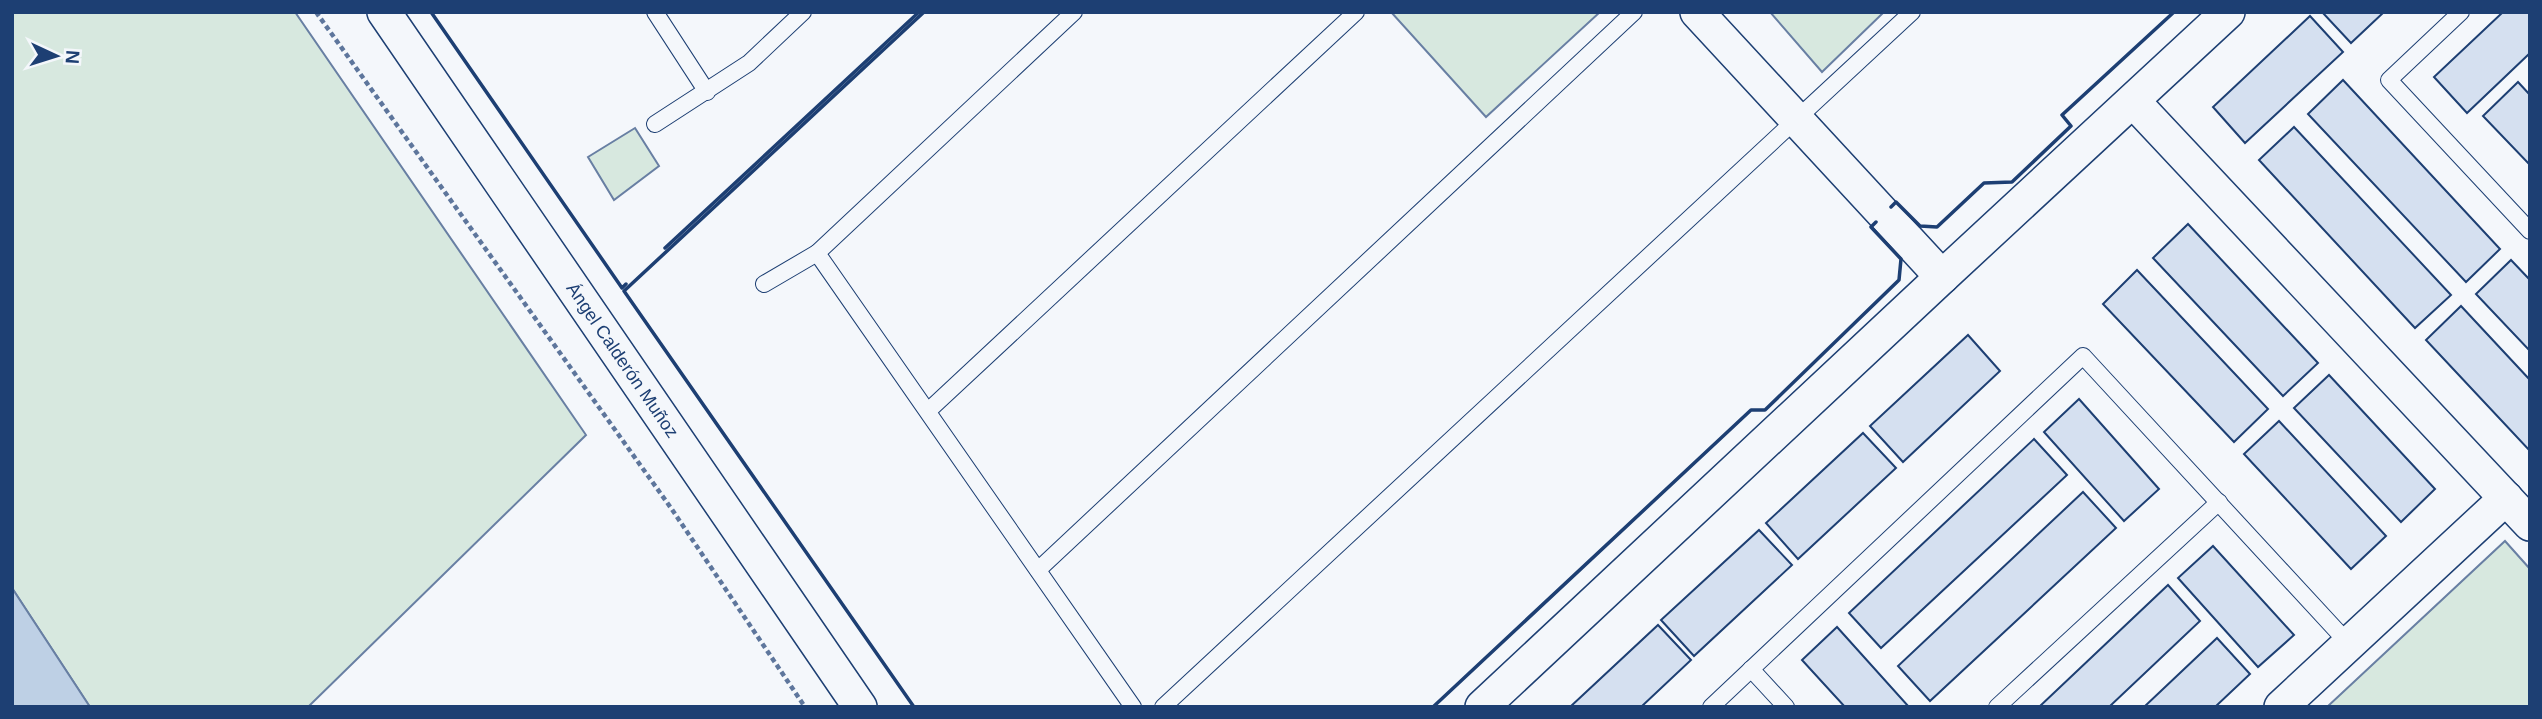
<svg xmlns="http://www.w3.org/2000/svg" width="2542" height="719" viewBox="0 0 2542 719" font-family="Arial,sans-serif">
	<rect width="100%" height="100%" fill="#f4f7fb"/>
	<g fill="#d7e8df" stroke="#687fa3" stroke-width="2">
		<path d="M 12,12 L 295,12 L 586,435 L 308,707 L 90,707 L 12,588 Z"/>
		<path d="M 1391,12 L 1600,12 L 1486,117 Z"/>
		<path d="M 1770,12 L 1884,12 L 1822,72 Z"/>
		<path d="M 635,128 L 659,166 L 614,200 L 588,157 Z"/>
		<path d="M 2505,541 L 2530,569 L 2530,707 L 2327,707 Z"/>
	</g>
	<path fill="#bed0e5" stroke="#687fa3" stroke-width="2" d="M 12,588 L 90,707 L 12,707 Z"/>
	<g fill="#d5e0f0" stroke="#1d3f73" stroke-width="2">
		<path d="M 2322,12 L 2384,12 L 2351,43 Z"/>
		<path d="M 2503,12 L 2530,12 L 2530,53 L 2467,113 L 2434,77 Z"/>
		<path d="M 2310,16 L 2343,52 L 2245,143 L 2213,107 Z"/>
		<path d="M 2343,80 L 2500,249 L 2466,282 L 2308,114 Z"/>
		<path d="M 2518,82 L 2530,95 L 2530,165 L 2483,116 Z"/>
		<path d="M 2294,127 L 2451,295 L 2415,328 L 2259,160 Z"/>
		<path d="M 2188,224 L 2318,363 L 2283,396 L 2153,258 Z"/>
		<path d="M 2511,260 L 2530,280 L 2530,351 L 2476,294 Z"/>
		<path d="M 2137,270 L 2268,409 L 2234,442 L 2103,304 Z"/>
		<path d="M 2461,306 L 2530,380 L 2530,451 L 2426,340 Z"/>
		<path d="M 1968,335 L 2000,371 L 1903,462 L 1870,426 Z"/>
		<path d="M 2329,375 L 2435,489 L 2401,522 L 2294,408 Z"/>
		<path d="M 2079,399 L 2159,489 L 2124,521 L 2044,432 Z"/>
		<path d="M 2279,421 L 2386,536 L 2351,569 L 2244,454 Z"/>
		<path d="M 1863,433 L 1896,468 L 1798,559 L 1766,523 Z"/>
		<path d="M 2034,439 L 2067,475 L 1881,648 L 1849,613 Z"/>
		<path d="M 2083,492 L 2116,528 L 1930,701 L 1898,666 Z"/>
		<path d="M 1759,530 L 1792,565 L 1694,656 L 1661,620 Z"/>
		<path d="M 2213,546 L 2294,635 L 2258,667 L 2178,578 Z"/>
		<path d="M 2168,585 L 2200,621 L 2109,707 L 2039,707 Z"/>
		<path d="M 1658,625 L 1691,660 L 1641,707 L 1570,707 Z"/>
		<path d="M 1837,627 L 1909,707 L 1845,707 L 1802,660 Z"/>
		<path d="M 2217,638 L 2250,674 L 2215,707 L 2144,707 Z"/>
	</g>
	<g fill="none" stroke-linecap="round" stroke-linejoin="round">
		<g stroke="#1d3f73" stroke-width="18">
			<g id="lane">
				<path d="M 655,12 L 707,92"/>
				<path d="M 1074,12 L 817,253 L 1133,707"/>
				<path d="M 2461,12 L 2389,80 L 2530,231"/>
				<path d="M 655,124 L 749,63 L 803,12"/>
				<path d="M 764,284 L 817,253"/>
				<path d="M 928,411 L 1356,12"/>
				<path d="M 1038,570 L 1634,12"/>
				<path d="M 1751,669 L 1786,707"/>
				<path d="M 1163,707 L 1912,12"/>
				<path d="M 1711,707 L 2083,356 L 2349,644"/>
				<path d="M 1997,707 L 2219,502"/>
			</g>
		</g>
		<g stroke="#1d3f73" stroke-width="36">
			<g id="street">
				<path id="s1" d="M 384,12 L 860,707"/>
				<path d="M 1697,12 L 1942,277"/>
				<path d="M 2133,101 L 2530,524"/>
				<path d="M 1482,707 L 1942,277 L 2228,12"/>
				<path d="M 2281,707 L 2506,498"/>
			</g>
		</g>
		<path stroke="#5e769c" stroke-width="4.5" stroke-dasharray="5 3.5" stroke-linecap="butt" d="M 316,12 L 671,508 L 805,707"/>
		<use href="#lane" stroke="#f4f7fb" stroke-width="16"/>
		<use href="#street" stroke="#f4f7fb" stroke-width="33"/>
		<g stroke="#1d3f73" stroke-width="3.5">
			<path d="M 431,12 L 622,288 L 626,284"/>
			<path d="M 1891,207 L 1896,202 L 1920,226 L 1937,227 L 1984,183 L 2012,182 L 2071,126 L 2062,115 L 2174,12"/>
			<path d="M 665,248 L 919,12"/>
			<path d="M 914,707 L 624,291 L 924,12"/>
			<path d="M 1433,707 L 1751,410 L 1765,410 L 1899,280 L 1901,259 L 1871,227 L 1876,222"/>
		</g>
	</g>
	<g text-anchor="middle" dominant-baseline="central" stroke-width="5" stroke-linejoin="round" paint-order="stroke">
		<g font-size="18" fill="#1d3f73" stroke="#f4f7fb">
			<text stroke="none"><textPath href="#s1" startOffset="422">Ángel Calderón Muñoz</textPath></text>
		</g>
	</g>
	<rect width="2542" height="719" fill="none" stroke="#1d3f73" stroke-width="28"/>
	<g transform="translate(56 56) rotate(94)" stroke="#f4f7fb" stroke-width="5" paint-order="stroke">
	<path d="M0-5L12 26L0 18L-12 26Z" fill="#1d3f73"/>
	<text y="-10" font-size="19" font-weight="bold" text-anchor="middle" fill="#1d3f73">N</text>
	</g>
</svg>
